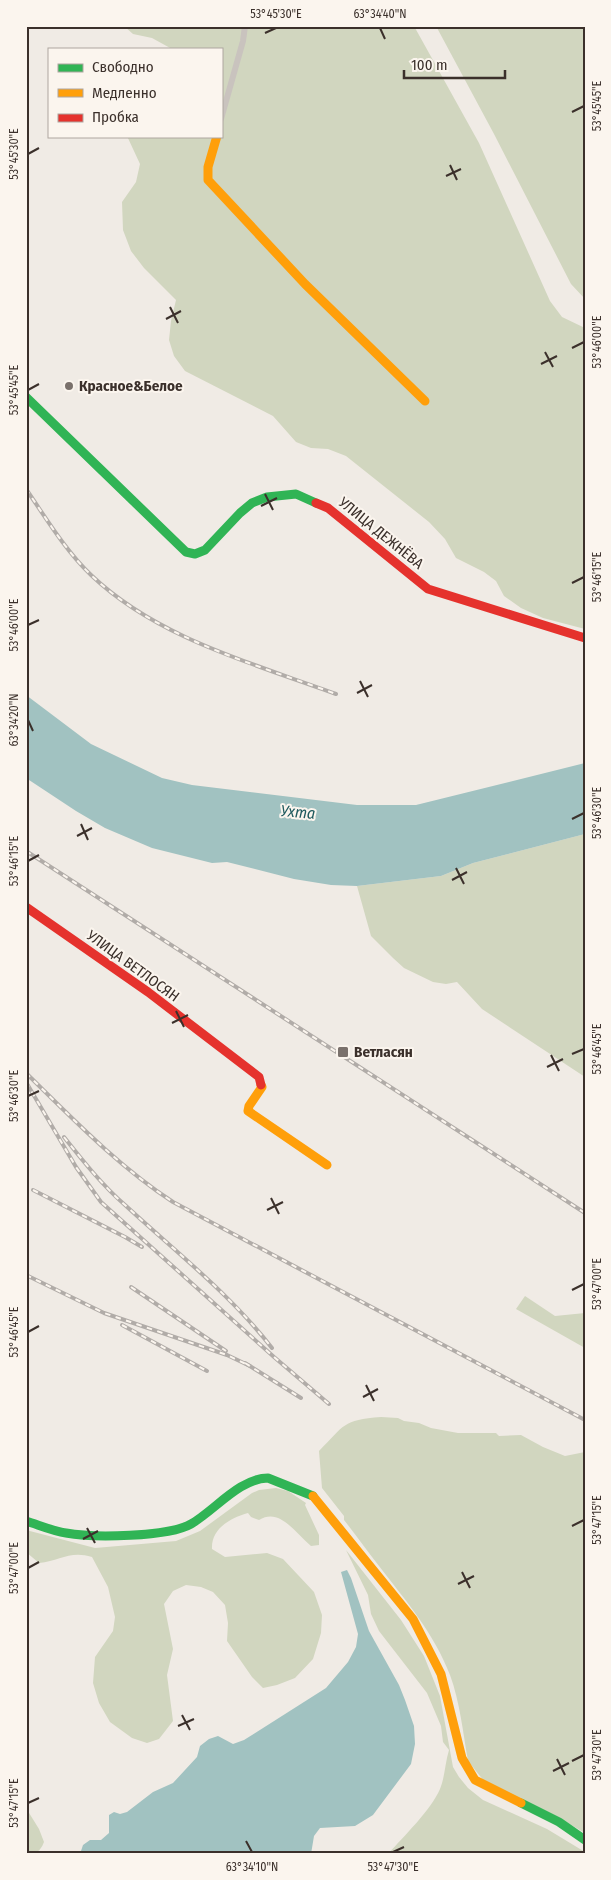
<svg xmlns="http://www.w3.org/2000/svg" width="611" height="1880" viewBox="0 0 611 1880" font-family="'Fira Sans Condensed',sans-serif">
	<rect width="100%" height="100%" fill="#f0ebe5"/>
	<g fill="#d1d6bf">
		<path d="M 124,26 L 414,26 L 479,143 L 550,301 L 562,317 L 585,328 L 585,629 L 543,618 L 521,608 L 504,596 L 496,581 L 484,572 L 456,558 L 445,539 L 429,522 L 346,456 L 328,449 L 311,448 L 296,442 L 273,416 L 185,371 L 174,356 L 169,340 L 171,321 L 176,300 L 144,268 L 131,251 L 123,230 L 122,202 L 136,182 L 140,164 L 127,136 L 221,136 L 221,49 L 172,49 L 152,38 L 133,34 Z"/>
		<path d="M 436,26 L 585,26 L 585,299 L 571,284 L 494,134 Z"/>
		<path d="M 585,834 L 585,1077 L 482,1009 L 457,982 L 446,984 L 433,982 L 404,968 L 393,958 L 371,936 L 357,886 L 441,876 L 473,863 Z"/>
		<path d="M 525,1296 L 555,1316 L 585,1313 L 585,1348 L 516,1309 Z"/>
		<path d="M 381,1417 L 398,1418 L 404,1421 L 419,1423 L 431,1428 L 458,1433 L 496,1433 L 499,1436 L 521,1435 L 543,1447 L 565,1456 L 585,1452 L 585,1833 L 554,1815 L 484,1781 L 468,1761 C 463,1733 460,1702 450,1675 C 434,1633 406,1601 379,1566 C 367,1551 356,1535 344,1520 L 344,1516 L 322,1488 L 319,1451 C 345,1425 342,1420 381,1417 Z"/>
		<path d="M 276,1488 L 288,1491 L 306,1503 L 305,1505 L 319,1535 L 319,1545 L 311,1546 C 295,1533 280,1507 259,1520 L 251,1517 L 248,1513 C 231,1518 211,1528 212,1549 L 225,1557 L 267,1553 L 283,1559 L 314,1592 L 322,1615 L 321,1633 L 313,1659 L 295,1678 L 277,1685 L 263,1688 L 252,1677 L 227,1641 L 228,1623 L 225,1605 L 213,1592 L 201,1587 L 186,1585 L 173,1591 L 164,1604 L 173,1649 L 167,1675 L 173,1721 L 159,1739 L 147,1743 L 132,1738 L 110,1722 L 99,1703 L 93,1683 L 95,1657 L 113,1631 L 115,1617 L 108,1587 L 92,1557 C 70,1550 60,1561 39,1563 L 26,1552 L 26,1530 L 95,1548 L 176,1541 L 200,1531 L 252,1493 L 259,1490 Z"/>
		<path d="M 346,1550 L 401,1620 L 424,1656 L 440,1696 L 453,1767 L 459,1777 L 468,1788 L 483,1800 L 547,1829 L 585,1852 L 585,1854 L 388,1854 C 404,1836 431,1810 440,1789 C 445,1777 445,1763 449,1750 L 443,1742 L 441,1726 L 427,1693 L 379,1631 L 371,1614 L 368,1595 Z"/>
		<path d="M 26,1808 L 39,1829 L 44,1842 C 40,1852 36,1854 26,1854 Z"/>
	</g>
	<g fill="#a1c2c1">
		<path d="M 26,695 L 91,744 L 162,778 L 192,785 L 357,805 L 416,805 L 585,763 L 585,834 L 473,863 L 441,876 L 357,886 L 331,885 L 294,879 L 227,862 L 212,863 L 152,848 L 105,828 L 76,811 L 26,778 Z"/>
		<path d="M 347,1570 L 351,1578 L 369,1631 L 399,1685 L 405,1700 L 414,1726 L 415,1744 L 411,1764 L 373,1815 L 355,1826 L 320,1828 L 314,1836 L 311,1854 L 80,1854 L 83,1845 L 90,1840 L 101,1840 L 109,1833 L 109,1815 L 114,1812 L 120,1814 L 127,1812 L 153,1792 L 173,1783 L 197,1757 L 200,1746 L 209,1739 L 218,1736 L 233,1744 L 244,1740 L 326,1688 L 348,1662 L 356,1647 L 358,1634 L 341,1572 Z"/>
	</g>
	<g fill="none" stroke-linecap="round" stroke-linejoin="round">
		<path stroke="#c9c3be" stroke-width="6" d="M 221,119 L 243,41 L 245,26"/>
		<g stroke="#30b455" stroke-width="9">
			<path d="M 26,397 L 186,552 L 195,554 L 205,550 L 240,513 L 252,503 L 267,497 L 296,494 L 316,503"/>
			<path d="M 26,1521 C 39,1525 53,1531 66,1533 C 93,1538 168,1537 191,1524 C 214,1511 240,1478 268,1478 L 313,1496"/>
			<path d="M 521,1803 L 559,1822 L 585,1840"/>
		</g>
		<g stroke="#ff9f0a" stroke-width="9">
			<path d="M 217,136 L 208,167 L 208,180 L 305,284 L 425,401"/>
			<path d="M 261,1085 L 262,1087 L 249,1106 L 248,1111 L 327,1165"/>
			<path d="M 313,1496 L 413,1619 L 441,1674 L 462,1758 L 475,1780 L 521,1803"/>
		</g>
		<g stroke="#e5322d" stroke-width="9">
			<path d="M 316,503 L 328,508 L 428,589 L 585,638"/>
			<path d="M 26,907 L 148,992 L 259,1077 L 261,1085"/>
		</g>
		<g stroke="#b1aca8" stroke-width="4">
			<g id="rail">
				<path d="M 26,489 C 46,518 65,550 91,575 C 157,638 252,663 336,694"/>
				<path d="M 26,851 L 585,1213"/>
				<path d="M 26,1073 C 73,1119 118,1166 173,1202 L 585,1420"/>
				<path d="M 26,1082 L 76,1167 L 101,1202 L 274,1357 L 329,1404"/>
				<path d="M 64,1137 C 83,1161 102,1185 125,1205 C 176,1252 230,1294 272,1348"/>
				<path d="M 33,1190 L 125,1237 L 142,1247"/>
				<path d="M 26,1275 L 104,1313 L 227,1355 L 250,1366"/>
				<path d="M 131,1287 L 226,1351"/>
				<path d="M 122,1325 L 207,1371"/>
				<path d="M 245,1363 L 301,1398"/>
			</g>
		</g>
		<use href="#rail" stroke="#fbf5ee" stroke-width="2" stroke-dasharray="5.5" stroke-linecap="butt"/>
	</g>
	<path fill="none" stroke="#3b302b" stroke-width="2" d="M 380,28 L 385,39M 265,33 L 276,28M 572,112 L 584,106M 28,154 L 39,148M 450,165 L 457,180M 446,176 L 461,169M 170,307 L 178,323M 166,319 L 181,311M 572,348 L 584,342M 545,352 L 553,367M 541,364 L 557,356M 28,390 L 39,384M 265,494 L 273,510M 261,506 L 277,498M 572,583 L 584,577M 28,625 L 39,620M 360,681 L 368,697M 357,693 L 372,685M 28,720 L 33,731M 572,819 L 584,813M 81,824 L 88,840M 77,836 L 92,828M 28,861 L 39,855M 456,868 L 464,884M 452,880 L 467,872M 176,1011 L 184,1027M 172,1023 L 188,1015M 572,1054 L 584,1049M 551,1055 L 559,1071M 547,1067 L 563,1059M 28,1096 L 39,1091M 271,1198 L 279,1214M 267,1210 L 283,1202M 572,1290 L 584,1284M 28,1332 L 39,1326M 366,1385 L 374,1401M 363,1397 L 378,1389M 572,1526 L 584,1520M 87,1528 L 95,1543M 83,1539 L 98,1531M 28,1568 L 39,1562M 462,1572 L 470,1588M 458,1584 L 474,1576M 182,1715 L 190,1730M 178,1726 L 194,1719M 557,1759 L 565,1775M 572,1761 L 584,1755M 553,1771 L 569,1763M 28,1803 L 39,1798M 246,1841 L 252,1852M 393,1852 L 404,1847"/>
	<g fill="#7a716c" stroke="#fbf5ee" stroke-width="2">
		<circle cx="69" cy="386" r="5"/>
		<rect x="337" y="1046" width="12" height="12" rx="2.5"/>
	</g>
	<g text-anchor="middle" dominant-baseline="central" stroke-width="4" stroke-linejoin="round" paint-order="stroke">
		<g font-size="15" font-weight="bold" fill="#3b302b" stroke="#fbf5ee" text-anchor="start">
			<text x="79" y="386">Красное&amp;Белое</text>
			<text x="354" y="1052">Ветласян</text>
		</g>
		<g font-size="15" fill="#3b302b" stroke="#fbf5ee">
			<text transform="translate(381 533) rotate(39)">УЛИЦА ДЕЖНЁВА</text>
			<text transform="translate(133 966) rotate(36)">УЛИЦА ВЕТЛОСЯН</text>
		</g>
		<g font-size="16" font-style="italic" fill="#1f5a5e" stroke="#fbf5ee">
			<text transform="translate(298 812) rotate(5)">Ухта</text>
		</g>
	</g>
	<rect width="611" height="1880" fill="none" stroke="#fbf5ee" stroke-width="55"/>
	<rect x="48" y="48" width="175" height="90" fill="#fbf5ee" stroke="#aea6a0"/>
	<rect x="58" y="64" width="25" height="8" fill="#30b455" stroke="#aea6a0"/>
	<text x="92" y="72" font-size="15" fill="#3b302b">Свободно</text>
	<rect x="58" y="89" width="25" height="8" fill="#ff9f0a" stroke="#aea6a0"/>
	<text x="92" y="98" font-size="15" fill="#3b302b">Медленно</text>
	<rect x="58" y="114" width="25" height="8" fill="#e5322d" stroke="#aea6a0"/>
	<text x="92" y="122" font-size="15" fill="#3b302b">Пробка</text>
	<path d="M404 70v8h101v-8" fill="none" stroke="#3b302b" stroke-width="2.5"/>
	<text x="411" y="70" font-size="15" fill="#3b302b" stroke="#fbf5ee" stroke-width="4" paint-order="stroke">100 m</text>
	<rect x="28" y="28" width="556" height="1824" fill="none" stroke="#3b302b" stroke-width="2"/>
	<g font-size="12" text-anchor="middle" fill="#3b302b">
		<text x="276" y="18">53°45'30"E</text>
		<text x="380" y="18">63°34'40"N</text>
		<text transform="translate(597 106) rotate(-90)" y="4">53°45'45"E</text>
		<text transform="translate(14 154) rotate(-90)" y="4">53°45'30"E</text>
		<text transform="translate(597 342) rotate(-90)" y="4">53°46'00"E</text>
		<text transform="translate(14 390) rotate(-90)" y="4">53°45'45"E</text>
		<text transform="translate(597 577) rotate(-90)" y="4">53°46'15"E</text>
		<text transform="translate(14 625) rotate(-90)" y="4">53°46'00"E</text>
		<text transform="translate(14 720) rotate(-90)" y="4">63°34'20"N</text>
		<text transform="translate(597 813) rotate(-90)" y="4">53°46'30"E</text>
		<text transform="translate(14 861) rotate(-90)" y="4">53°46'15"E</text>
		<text transform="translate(597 1049) rotate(-90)" y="4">53°46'45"E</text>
		<text transform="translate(14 1096) rotate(-90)" y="4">53°46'30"E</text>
		<text transform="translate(597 1284) rotate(-90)" y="4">53°47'00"E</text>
		<text transform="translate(14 1332) rotate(-90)" y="4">53°46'45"E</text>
		<text transform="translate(597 1520) rotate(-90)" y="4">53°47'15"E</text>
		<text transform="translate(14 1568) rotate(-90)" y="4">53°47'00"E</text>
		<text transform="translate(597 1755) rotate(-90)" y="4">53°47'30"E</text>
		<text transform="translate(14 1803) rotate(-90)" y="4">53°47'15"E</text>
		<text x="252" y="1871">63°34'10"N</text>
		<text x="393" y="1871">53°47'30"E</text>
	</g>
</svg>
